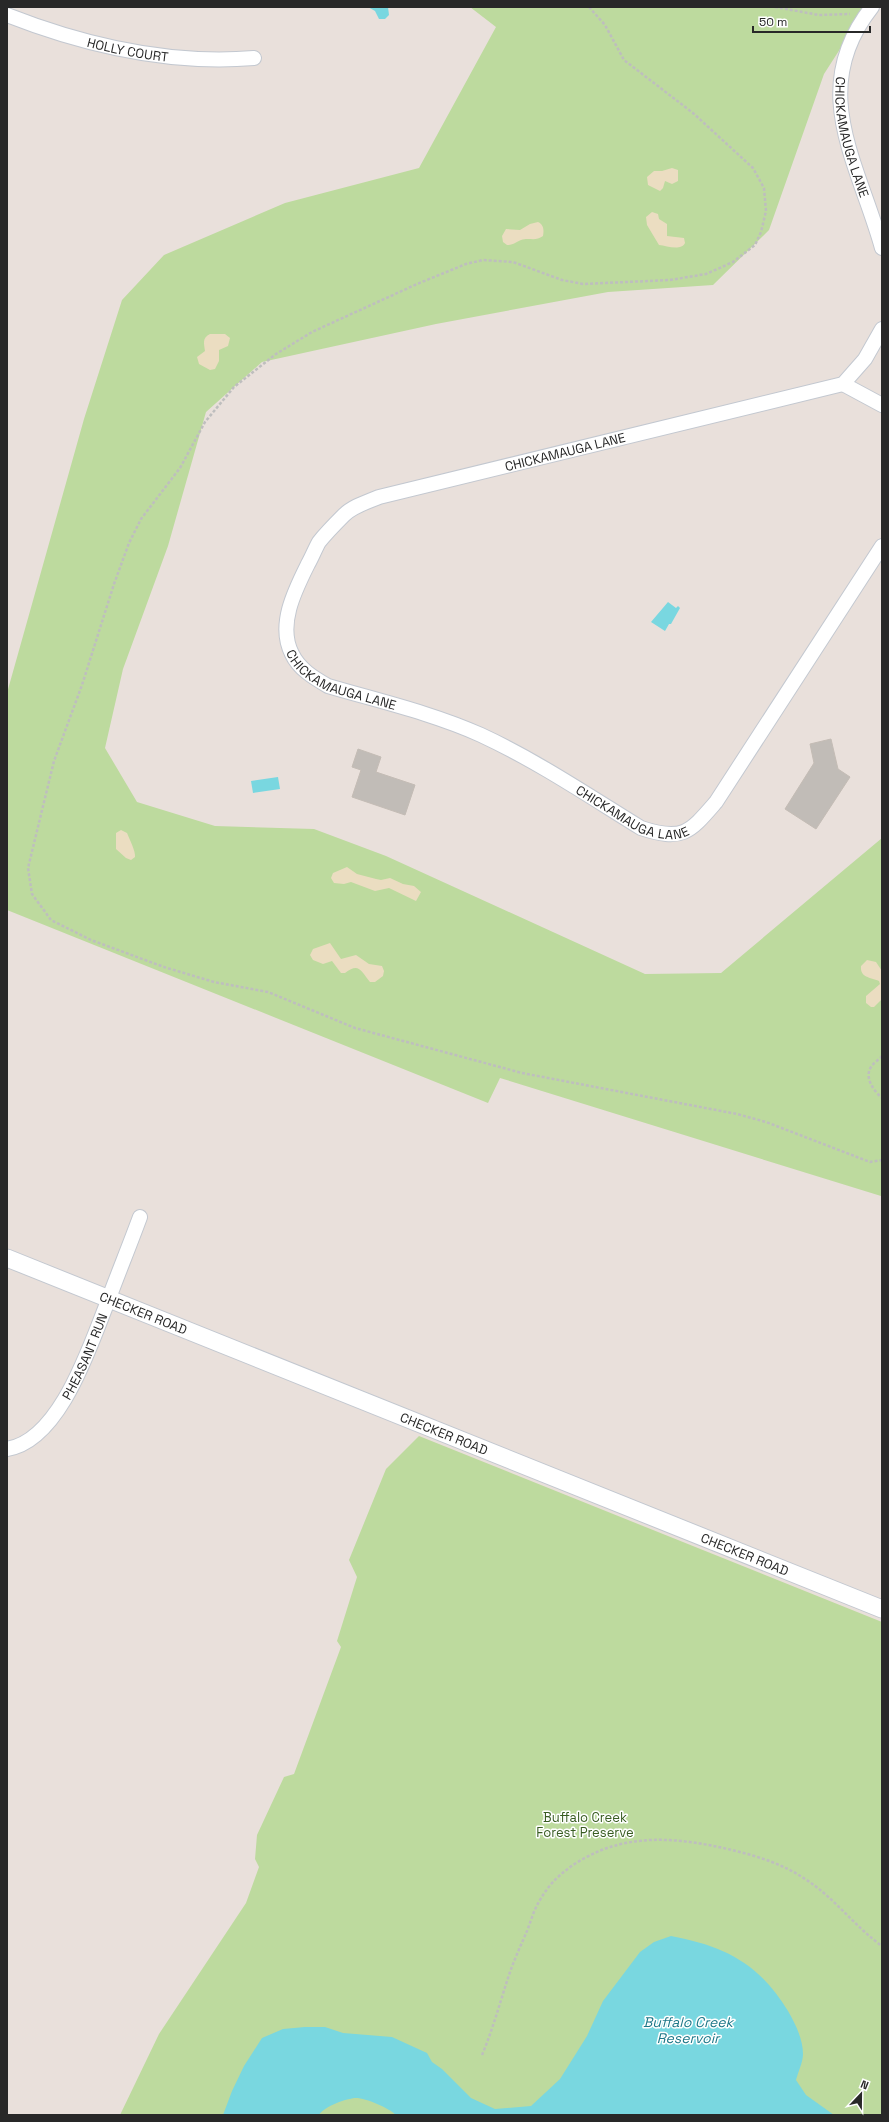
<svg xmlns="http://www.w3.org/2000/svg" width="889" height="2122" viewBox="0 0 889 2122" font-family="'Space Grotesk',sans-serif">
	<rect width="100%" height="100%" fill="#e9e0db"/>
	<g fill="#bdda9e">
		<path d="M 470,7 L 867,7 L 824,74 L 769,230 L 713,285 L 608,292 L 436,324 L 262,362 L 206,412 L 168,546 L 123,669 L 105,748 L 137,802 L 215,826 L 314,829 L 386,856 L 645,974 L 721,973 L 882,838 L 881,1196 L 500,1078 L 488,1103 L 7,910 L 7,693 L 84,419 L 122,300 L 164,255 L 285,203 L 419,168 L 496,27 Z"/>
		<path d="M 419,1436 L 882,1622 L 882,2115 L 120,2115 L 159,2034 L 246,1903 L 259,1867 L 255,1859 L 257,1835 L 284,1777 L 294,1774 L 341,1647 L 337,1641 L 357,1577 L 349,1560 L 386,1469 Z"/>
	</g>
	<g fill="#ebddc1">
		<path d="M 672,168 L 678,170 L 678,181 L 672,184 L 665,181 L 663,188 L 660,191 L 648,185 L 647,177 L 654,171 L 662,171 Z"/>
		<path d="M 652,212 L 658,214 L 659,219 L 667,224 L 667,236 L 684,238 L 685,243 C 681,251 667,246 659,245 L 647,225 L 646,217 Z"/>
		<path d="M 538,222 C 544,225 544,230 543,236 C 535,242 529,237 521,240 C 516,242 514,245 507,245 L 503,242 L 502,236 L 506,229 L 520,230 L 530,224 Z"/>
		<path d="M 210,334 L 225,334 L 230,338 L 228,346 L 219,350 L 219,361 L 215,369 L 210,370 L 199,364 L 197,357 L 205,351 C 204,343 202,338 210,334 Z"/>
		<path d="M 121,830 L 127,833 C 129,838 136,852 135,857 L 131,860 L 126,858 L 116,849 L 116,833 Z"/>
		<path d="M 347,867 L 357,874 L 376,879 L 381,880 L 390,878 L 403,884 L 414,886 L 421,892 L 416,901 L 389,888 L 375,891 L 351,882 L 344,884 L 334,883 L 331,878 L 333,873 Z"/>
		<path d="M 330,943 L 341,959 L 356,955 L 369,964 L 382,966 L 384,971 L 383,976 L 375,982 L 370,982 C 361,971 359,962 345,973 L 341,973 L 332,961 L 323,964 L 313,960 L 310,955 L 313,949 Z"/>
		<path d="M 867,960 L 876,962 L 882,971 L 882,999 L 874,1007 L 871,1007 L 866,1003 L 866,996 L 880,984 L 879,981 C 870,977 860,978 861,966 Z"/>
	</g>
	<g fill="#79d7e0">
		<path d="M 368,7 L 388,7 L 389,15 L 385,19 L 379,19 L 375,11 Z"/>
		<path d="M 668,602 L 676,608 L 678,606 L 680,608 L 671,624 L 669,624 L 665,631 L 651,622 Z"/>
		<path d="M 278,777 L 280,789 L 253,793 L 251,781 Z"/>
		<path d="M 671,1936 C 724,1946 759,1963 788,2011 C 795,2023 803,2039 803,2054 C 803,2062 798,2072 796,2080 L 806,2095 L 834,2115 L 396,2115 C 389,2108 366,2098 356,2098 C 347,2098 323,2107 319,2115 L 223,2115 L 232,2091 L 244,2066 L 262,2038 L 283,2029 L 305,2027 L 325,2027 L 343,2033 L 392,2037 L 427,2053 L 432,2062 L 442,2069 L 471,2098 L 495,2109 L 531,2106 L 560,2079 L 587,2036 L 603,2001 L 640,1952 L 654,1942 Z"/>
	</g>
	<g fill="#c1bcb7" stroke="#c4bcb5">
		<path d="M 831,739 L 838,769 L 850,777 L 816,829 L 785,809 L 814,763 L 810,744 Z"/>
		<path d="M 358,749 L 381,757 L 376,772 L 415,785 L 405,815 L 352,797 L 361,770 L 352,767 Z"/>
	</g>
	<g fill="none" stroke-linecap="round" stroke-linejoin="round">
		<g stroke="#c3c8d0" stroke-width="16">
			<g id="minor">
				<path id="s1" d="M 872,7 C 807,89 858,162 882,248"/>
				<path id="s2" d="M 7,15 C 86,46 169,65 254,58"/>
				<path id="s3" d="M 882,329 L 865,359 L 843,384 L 379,497 C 367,502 353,506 344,515 C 336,523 326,533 319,542 C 315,549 312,557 308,564 C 295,590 277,625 292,654 C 299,669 314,678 328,686 C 379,701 432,713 481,735 C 537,761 589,796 641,828 C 683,842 690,832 716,802 L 882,546"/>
				<path d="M 843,384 L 882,405"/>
				<path id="s4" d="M 7,1449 C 59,1441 89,1349 106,1306 C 117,1276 129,1247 140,1217"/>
			</g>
		</g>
		<g stroke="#c3c8d0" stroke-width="19">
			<g id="tertiary">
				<path id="s5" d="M 7,1258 L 882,1609"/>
			</g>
		</g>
		<g stroke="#bebebe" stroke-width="2.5" stroke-dasharray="3 2" stroke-linecap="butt">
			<path d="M 589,7 L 605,25 L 624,60 L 693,113 L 753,168 L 764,188 L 766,211 L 761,232 L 755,245 L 733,262 L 706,274 L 670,280 L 583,284 L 562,280 L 513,262 L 483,260 L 466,264 L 417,284 L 312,332 L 276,354 L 234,387 L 205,422 L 180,468 L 141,519 L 129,543 L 114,584 L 82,685 L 54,761 L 28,868 L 32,894 L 51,920 L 91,940 L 164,967 L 214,982 L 268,992 L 355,1028 L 522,1073 L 737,1114 L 766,1122 L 870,1162 L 882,1160"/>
			<path d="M 775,7 L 819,15 L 850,14"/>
			<path d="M 882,1056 C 879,1060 873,1063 871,1067 C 864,1078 874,1091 882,1098"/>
			<path d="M 482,2055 C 493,2029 500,2002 509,1975 C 514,1960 521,1945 527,1931 C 531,1921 534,1909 540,1900 C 550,1882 565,1869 583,1859 C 630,1832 681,1838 732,1850 C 757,1856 783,1864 805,1879 C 834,1897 854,1926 882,1946"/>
		</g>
		<use href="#minor" stroke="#fff" stroke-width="14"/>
		<use href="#tertiary" stroke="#fff" stroke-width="17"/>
	</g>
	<g text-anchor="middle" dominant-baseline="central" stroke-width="3" stroke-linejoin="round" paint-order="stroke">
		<g font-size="13" fill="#282828" stroke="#fff">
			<text stroke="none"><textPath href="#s2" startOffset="126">HOLLY COURT</textPath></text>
			<text stroke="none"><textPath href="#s1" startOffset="139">CHICKAMAUGA LANE</textPath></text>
			<text transform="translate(565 452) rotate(-14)">CHICKAMAUGA LANE</text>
			<text stroke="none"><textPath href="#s3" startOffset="799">CHICKAMAUGA LANE</textPath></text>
			<text stroke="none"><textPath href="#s3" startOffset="1123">CHICKAMAUGA LANE</textPath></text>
			<text stroke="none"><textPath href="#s5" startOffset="147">CHECKER ROAD</textPath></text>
			<text stroke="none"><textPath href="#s4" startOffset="126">PHEASANT RUN</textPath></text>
			<text stroke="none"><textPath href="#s5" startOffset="471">CHECKER ROAD</textPath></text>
			<text stroke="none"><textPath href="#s5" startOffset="795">CHECKER ROAD</textPath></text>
		</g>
		<g font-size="13" fill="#385c21" stroke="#fff">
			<text x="585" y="1817">Buffalo Creek<tspan x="585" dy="15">Forest Preserve</tspan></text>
		</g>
		<g font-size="14" font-style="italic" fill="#1c7788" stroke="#fff">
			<text x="688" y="2022">Buffalo Creek<tspan x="688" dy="16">Reservoir</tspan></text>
		</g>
	</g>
	<rect width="889" height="2122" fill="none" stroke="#282828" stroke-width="16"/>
	<g transform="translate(861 2094) rotate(22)" stroke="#ffffff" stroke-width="3" paint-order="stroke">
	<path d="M0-3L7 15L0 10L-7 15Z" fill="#282828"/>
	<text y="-6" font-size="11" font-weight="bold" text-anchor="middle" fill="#282828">N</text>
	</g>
	<path d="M753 26v6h117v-6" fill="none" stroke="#282828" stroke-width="2"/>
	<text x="759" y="26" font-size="12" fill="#282828" stroke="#ffffff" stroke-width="3" paint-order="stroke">50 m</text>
</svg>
